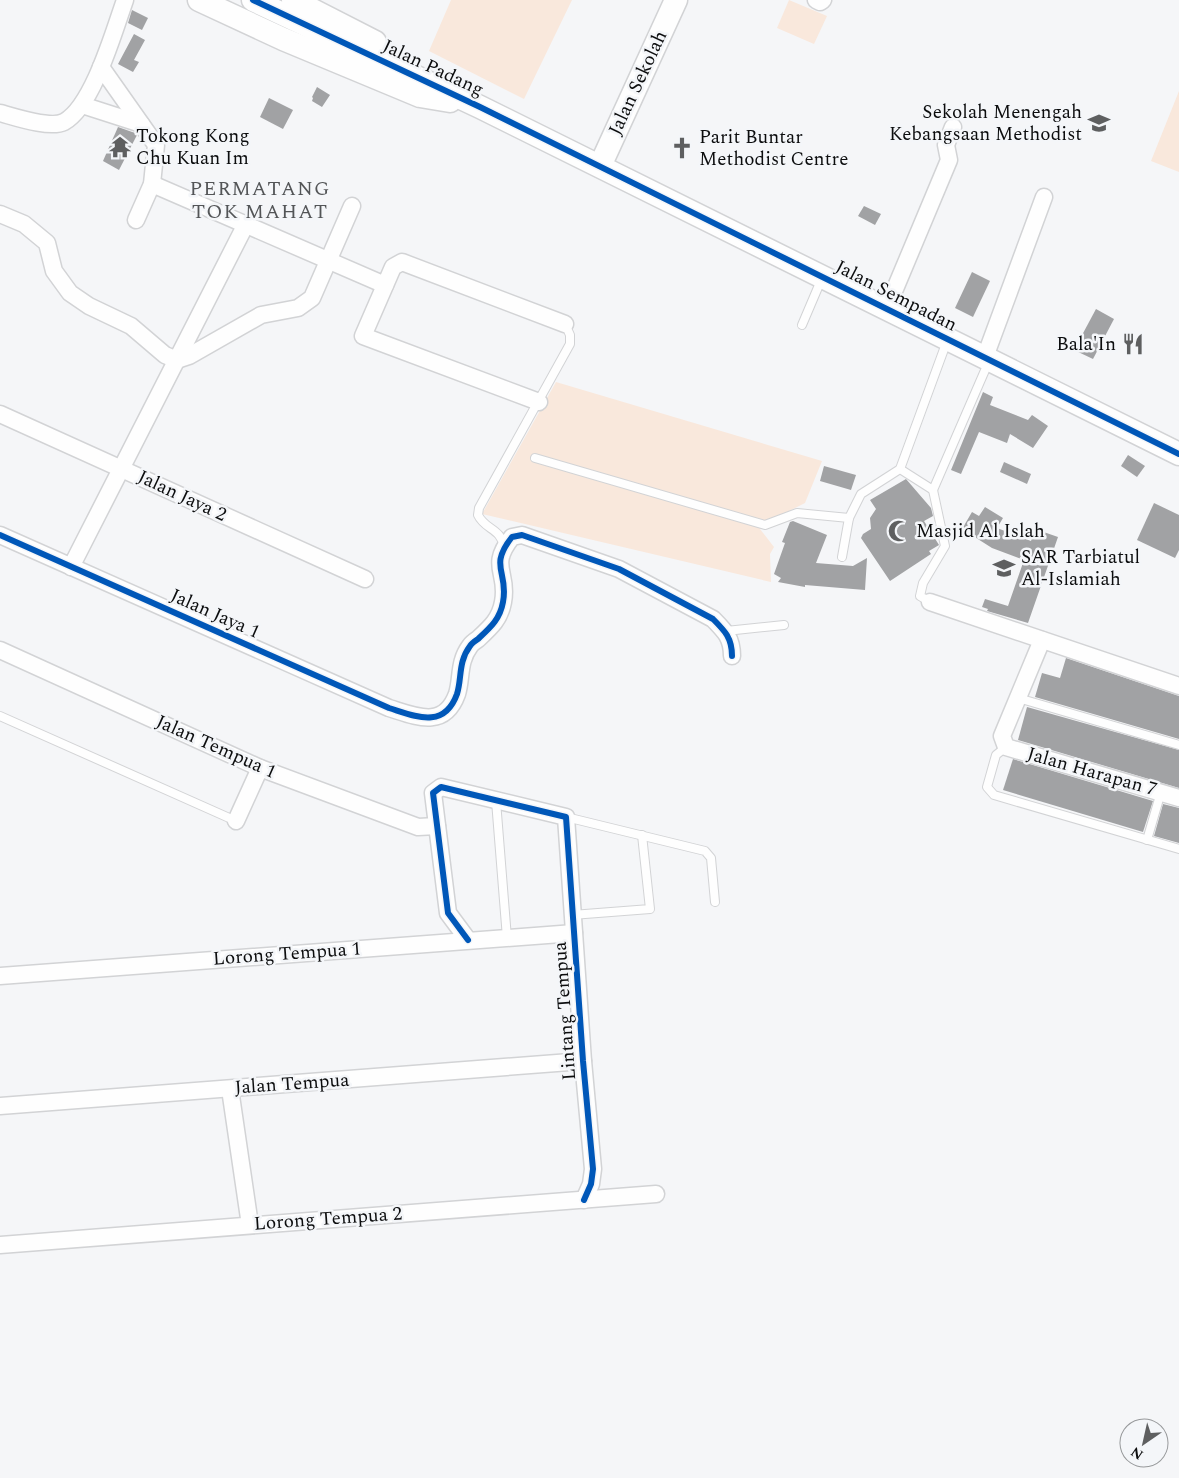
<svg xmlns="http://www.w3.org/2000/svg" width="1179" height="1478" viewBox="0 0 1179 1478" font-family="Spectral,serif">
	<rect width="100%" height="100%" fill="#f5f6f8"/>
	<g fill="#f9e8dc">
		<path d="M 451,0 L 572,0 L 524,99 L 429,51 Z"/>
		<path d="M 789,0 L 827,16 L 814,44 L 777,28 Z"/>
		<path d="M 1179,91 L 1179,172 L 1151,161 Z"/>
		<path d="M 556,382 L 822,461 L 805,503 L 779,516 L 762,521 L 760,529 L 774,547 L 770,554 L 771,582 L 482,514 Z"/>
	</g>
	<g fill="#a1a2a4">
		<path d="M 132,10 L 148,18 L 142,30 L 128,23 Z"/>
		<path d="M 134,34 L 145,40 L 134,60 L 139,62 L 133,72 L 118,64 Z"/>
		<path d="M 317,87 L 330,95 L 322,107 L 312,101 L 313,98 L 312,97 Z"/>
		<path d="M 269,98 L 293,110 L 283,129 L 260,117 Z"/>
		<path d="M 118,127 L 135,133 L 137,135 L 119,170 L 103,161 Z"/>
		<path d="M 864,206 L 881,214 L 875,225 L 858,216 Z"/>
		<path d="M 972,272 L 990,281 L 973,317 L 955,308 Z"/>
		<path d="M 1096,309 L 1114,319 L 1093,359 L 1074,350 Z"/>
		<path d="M 983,392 L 993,397 L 990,405 L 1028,420 L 1032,415 L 1048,426 L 1033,448 L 1010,434 L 1007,443 L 979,432 L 961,474 L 951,470 Z"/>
		<path d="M 1128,455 L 1145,466 L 1137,477 L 1121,466 Z"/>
		<path d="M 1004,462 L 1031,474 L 1027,484 L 1000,472 Z"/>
		<path d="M 824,466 L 856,475 L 851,490 L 820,481 Z"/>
		<path d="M 906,479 L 931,508 L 933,516 L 924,521 L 939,545 L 929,551 L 931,554 L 890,581 L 861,538 L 863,534 L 871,529 L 870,518 L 876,509 L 870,500 Z"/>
		<path d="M 1154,503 L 1179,515 L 1179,550 L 1175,558 L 1137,540 Z"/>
		<path d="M 985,507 L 1003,518 L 997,528 L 1031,541 L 1035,529 L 1058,537 L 1028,623 L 987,611 L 988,609 L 982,607 L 985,599 L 1008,606 L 1024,560 L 992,548 L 962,529 L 972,512 L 979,516 Z"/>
		<path d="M 793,521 L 827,535 L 816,563 L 853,566 L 867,558 L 865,590 L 805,585 L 805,587 L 778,582 L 781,578 L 774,574 L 785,543 L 782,542 L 790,522 Z"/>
		<path d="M 1066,658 L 1179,696 L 1179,739 L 1035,697 L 1042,673 L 1060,678 Z"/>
		<path d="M 1027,707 L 1179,750 L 1179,788 L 1018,740 Z"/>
		<path d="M 1013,759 L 1153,801 L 1143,832 L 1003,790 Z"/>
		<path d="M 1163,804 L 1179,808 L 1179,843 L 1154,836 Z"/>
	</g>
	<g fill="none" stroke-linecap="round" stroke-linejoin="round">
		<g stroke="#d2d3d5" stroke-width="10">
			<g id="lane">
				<path d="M 802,325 L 822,278"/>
				<path d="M 535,458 L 765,525 L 797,513 L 849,518"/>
				<path d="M 900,469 L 933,490 L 945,546 L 923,583 L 920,596 L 930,602"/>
				<path d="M 933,490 L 989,361"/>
				<path d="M 504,547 C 501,528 485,530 478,515 L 479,508 L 570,344 L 570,335 L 565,324"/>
				<path d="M 842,557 L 849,518 L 861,494 L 900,469 L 947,341"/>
				<path d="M 726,631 L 784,625"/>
				<path d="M 1018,698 L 1179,745"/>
				<path d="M 0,716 L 236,821"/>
				<path d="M 1006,747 L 996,755 L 987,787 L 994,795 L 1179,849"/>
				<path d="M 496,801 L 507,938"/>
				<path d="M 566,817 L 705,851 L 711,858 L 715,902"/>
				<path d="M 1147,840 L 1161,792"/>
				<path d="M 572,915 L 650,909 L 642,835"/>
			</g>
		</g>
		<g stroke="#d2d3d5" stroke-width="19">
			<g id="street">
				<path d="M 816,0 L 820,2 L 823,0"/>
				<path d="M 101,67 L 156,145 L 152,184 L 136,220"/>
				<path d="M 82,105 L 141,124"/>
				<path d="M 0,113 C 15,117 50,129 64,122 C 93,106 114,31 125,0"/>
				<path d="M 152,184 L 385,285"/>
				<path d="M 0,214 L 24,224 L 47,243 L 54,271 L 70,293 L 89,306 L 131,326 L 165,355 L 177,360 L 189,356 L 261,315 L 298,308 L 312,298 L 352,206"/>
				<path d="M 887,308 L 949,160 L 946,145 L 953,127"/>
				<path d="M 985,357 L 1044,197"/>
				<path d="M 539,402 L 363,336 L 393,267 L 402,262 L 565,324"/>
				<path d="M 0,414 L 365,579"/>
				<path d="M 0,535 L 389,708 C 415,716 444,730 457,694 C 462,678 458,662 470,646 C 472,643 475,641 478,639 C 491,627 500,619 503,602 C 509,572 488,567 512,537 L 522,535 L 619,569 L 713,619 C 725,631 732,638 732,656"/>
				<path d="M 71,567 L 245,226"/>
				<path d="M 930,602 L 1179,686"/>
				<path d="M 1042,640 L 1002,736 L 1006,747 L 1179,798"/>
				<path d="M 0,650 L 260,768 L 418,827 L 437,826"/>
				<path d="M 236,821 L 260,768"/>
				<path d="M 468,940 L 448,913 L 433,793 L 441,787 L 566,817 L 583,1061 L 593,1169 L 591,1184 L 584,1200"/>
				<path d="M 0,976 L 574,933"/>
				<path d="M 230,1089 L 250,1225"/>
				<path d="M 0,1106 L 583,1061"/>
				<path d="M 0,1245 L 656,1194"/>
			</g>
		</g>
		<g stroke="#d2d3d5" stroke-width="25">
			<g id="secondary">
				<path d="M 199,0 L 283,39 L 420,96 L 450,101"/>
				<path d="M 253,0 L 480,107 L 1179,454"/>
				<path d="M 293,0 L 375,42"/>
				<path d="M 600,166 L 676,0"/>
			</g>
		</g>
		<use href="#lane" stroke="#fefefe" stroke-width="8"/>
		<use href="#street" stroke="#fefefe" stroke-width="16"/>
		<use href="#secondary" stroke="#fefefe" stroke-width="22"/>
		<g stroke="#f4f6f9" stroke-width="9">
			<g id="cycleway">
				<path d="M 253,0 L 480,107 L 1179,454"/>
				<path d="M 0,535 L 389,708 C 415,716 444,730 457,694 C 462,678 458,662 470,646 C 472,643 475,641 478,639 C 491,627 500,619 503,602 C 509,572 488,567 512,537 L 522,535 L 619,569 L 713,619 C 725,631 732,638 732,656"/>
				<path d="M 468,940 L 448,913 L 433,793 L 441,787 L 566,817 L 583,1061 L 593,1169 L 591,1184 L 584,1200"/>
			</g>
		</g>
		<use href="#cycleway" stroke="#0057b8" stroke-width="6"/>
	</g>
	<defs>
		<g id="school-bare" transform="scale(1.725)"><path d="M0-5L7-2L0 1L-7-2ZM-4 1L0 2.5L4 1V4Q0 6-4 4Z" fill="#5e5f60" stroke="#f4f6f9" stroke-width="2.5" paint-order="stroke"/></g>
		<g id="temple-bare" transform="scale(1.725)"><path d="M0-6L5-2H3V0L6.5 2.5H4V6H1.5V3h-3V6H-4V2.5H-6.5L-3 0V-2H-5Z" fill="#5e5f60" stroke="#f4f6f9" stroke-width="2.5" paint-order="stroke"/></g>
		<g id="church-bare" transform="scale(1.725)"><path d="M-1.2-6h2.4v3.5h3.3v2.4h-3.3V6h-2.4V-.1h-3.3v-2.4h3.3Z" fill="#5e5f60" stroke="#f4f6f9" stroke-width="2.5" paint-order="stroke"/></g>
		<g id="restaurant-bare" transform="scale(1.725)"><path d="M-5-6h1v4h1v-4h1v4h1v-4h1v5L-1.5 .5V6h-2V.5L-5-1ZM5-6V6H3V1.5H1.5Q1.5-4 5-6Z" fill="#5e5f60" stroke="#f4f6f9" stroke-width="2.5" paint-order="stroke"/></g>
		<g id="mosque-bare" transform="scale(1.725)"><path d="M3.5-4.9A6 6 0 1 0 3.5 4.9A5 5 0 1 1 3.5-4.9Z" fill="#5e5f60" stroke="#f4f6f9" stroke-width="2.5" paint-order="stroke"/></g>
	</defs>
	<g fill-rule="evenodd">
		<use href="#school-bare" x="1099" y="123"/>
		<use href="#temple-bare" x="120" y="147"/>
		<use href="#church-bare" x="682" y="148"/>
		<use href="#restaurant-bare" x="1133" y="344"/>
		<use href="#mosque-bare" x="899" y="531"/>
		<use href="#school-bare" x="1004" y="568"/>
	</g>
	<g text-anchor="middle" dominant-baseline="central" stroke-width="5" stroke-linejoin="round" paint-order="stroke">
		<g font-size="19" fill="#0c0d0e" stroke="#f4f6f9">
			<text transform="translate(433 68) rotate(25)">Jalan Padang</text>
			<text transform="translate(638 83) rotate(-65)">Jalan Sekolah</text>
			<text transform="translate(896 296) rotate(27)">Jalan Sempadan</text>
			<text transform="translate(182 496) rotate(25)">Jalan Jaya 2</text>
			<text transform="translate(215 614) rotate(24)">Jalan Jaya 1</text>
			<text transform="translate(216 747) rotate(24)">Jalan Tempua 1</text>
			<text transform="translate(1092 772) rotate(16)">Jalan Harapan 7</text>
			<text transform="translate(287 954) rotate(-4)">Lorong Tempua 1</text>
			<text transform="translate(565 1011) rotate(-94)">Lintang Tempua</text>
			<text transform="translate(292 1084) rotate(-4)">Jalan Tempua</text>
			<text transform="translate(328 1219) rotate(-4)">Lorong Tempua 2</text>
		</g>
		<g font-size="19" fill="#0c0d0e" stroke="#f4f6f9" text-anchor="start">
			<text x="1082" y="112" text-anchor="end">Sekolah Menengah<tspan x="1082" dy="22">Kebangsaan Methodist</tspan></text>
			<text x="136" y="136">Tokong Kong<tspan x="136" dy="22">Chu Kuan Im</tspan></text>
			<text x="699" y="137">Parit Buntar<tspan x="699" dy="22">Methodist Centre</tspan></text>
			<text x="1116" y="344" text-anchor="end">Bala'In</text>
			<text x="916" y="531">Masjid Al Islah</text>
			<text x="1021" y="557">SAR Tarbiatul<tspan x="1021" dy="22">Al-Islamiah</tspan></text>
		</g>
		<g font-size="20" letter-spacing="1" fill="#535557" stroke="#f4f6f9">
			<text x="260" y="189">PERMATANG<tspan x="260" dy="23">TOK MAHAT</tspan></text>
		</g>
	</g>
	<g transform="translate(1144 1443) rotate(214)"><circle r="24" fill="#f4f6f9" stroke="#97999b"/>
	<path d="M0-4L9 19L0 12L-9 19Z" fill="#5e5f60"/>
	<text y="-8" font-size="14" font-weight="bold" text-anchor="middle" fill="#0c0d0e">N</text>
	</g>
</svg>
